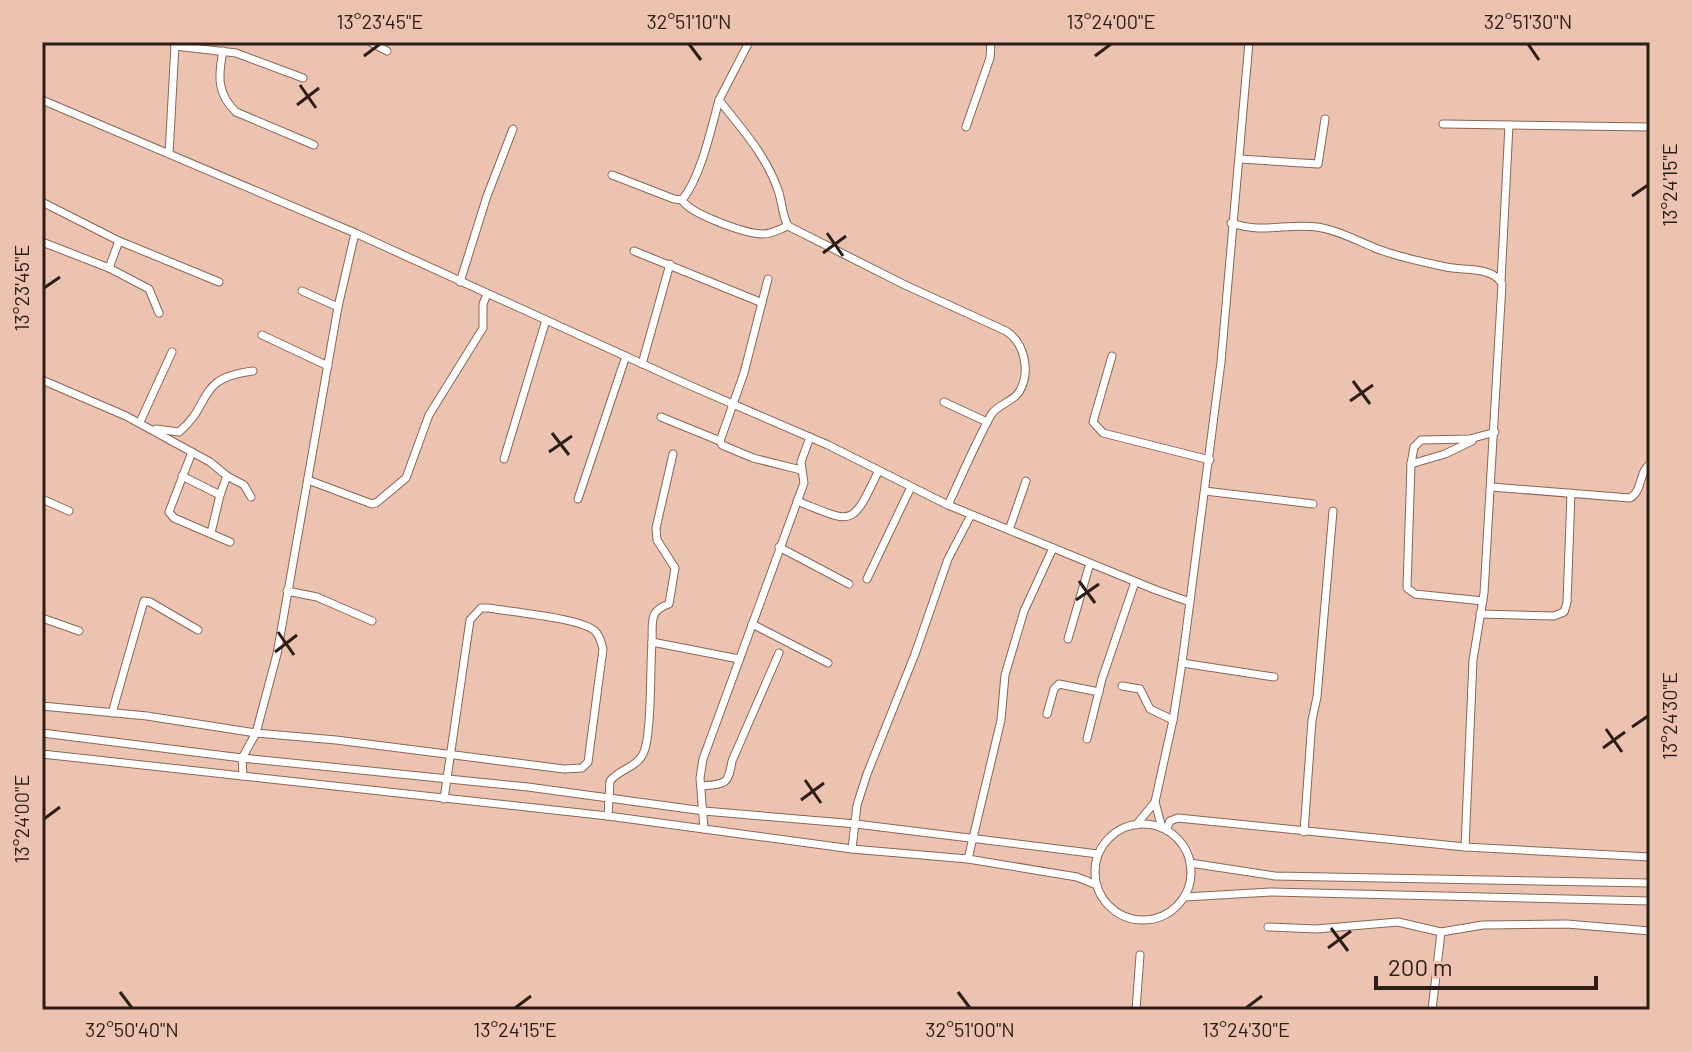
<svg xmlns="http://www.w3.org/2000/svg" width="1692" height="1052" viewBox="0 0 1692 1052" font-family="Barlow,sans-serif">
	<rect width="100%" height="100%" fill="#ecc3b1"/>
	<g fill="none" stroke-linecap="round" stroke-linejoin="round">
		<g stroke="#8a6656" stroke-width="9">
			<g id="street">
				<path d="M 370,42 L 387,51"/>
				<path d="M 749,42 L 719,100 C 741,128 766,155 778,190 C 782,201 782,215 788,226 L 905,285 L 1006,331 C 1025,343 1031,373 1019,392 C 1012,403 997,404 991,415 C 975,444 962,475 948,505"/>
				<path d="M 175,46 L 236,53 L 303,78"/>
				<path d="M 223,51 C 218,76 217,94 236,112 L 314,145"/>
				<path d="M 42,100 L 355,233 L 691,386 L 828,445 L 948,505 L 1156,590 L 1190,602"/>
				<path d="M 1443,124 L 1650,127"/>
				<path d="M 966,127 L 990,58 L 991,42"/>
				<path d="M 169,154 L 175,45"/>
				<path d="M 1240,159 L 1318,164 L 1325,119"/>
				<path d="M 612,175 L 674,199 L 682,200 C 701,177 711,129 719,100"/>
				<path d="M 682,200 C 690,214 746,234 763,234 C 772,234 780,229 788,226"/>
				<path d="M 42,202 L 119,241 L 219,282"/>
				<path d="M 1231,223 C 1264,234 1285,223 1317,227 C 1337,230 1356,240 1375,248 C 1397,257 1423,262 1446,267 C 1464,271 1493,266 1502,284 L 1484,593 L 1473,660 L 1465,847"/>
				<path d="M 42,242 L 109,268 L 149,289 L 159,313"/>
				<path d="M 634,251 L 760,302"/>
				<path d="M 109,268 L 119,241"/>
				<path d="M 768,279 L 744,373 L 720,441 L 722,445 L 753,458 L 801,470"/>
				<path d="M 1501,281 L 1509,125"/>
				<path d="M 460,282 L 487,196 L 513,129"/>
				<path d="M 302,291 L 338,307"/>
				<path d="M 262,335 L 328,366"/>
				<path d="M 1112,356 L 1093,422 L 1103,433 L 1210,460"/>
				<path d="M 642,364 L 670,264"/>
				<path d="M 42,380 L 126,416 L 210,462 L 227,476 L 244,485 L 251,497"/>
				<path d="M 944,402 L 987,422"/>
				<path d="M 661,417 L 720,441"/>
				<path d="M 140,422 L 172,352"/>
				<path d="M 156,429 L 179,432 C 213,404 195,378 253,371"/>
				<path d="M 192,452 L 169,512 L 174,518 L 230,542"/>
				<path d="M 504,459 L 546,320"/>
				<path d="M 1411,464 L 1445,454 L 1472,441"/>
				<path d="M 182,476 L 220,495"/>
				<path d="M 308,480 L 372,504 L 376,503 L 406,478 L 429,415 L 483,328 L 483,304 L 487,294"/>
				<path d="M 1491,487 L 1630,498 C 1643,491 1638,473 1650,464"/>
				<path d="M 1205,491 L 1313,504"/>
				<path d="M 42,499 L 69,511"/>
				<path d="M 578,499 L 626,356"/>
				<path d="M 797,501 C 853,523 851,529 878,472"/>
				<path d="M 1009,530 L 1026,481"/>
				<path d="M 211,533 L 220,495 L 227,476"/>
				<path d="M 779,547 L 849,584"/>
				<path d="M 867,579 L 911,487"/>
				<path d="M 287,591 L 317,597 L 372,621"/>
				<path d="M 1483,601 L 1415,594 L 1407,588 L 1411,464 L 1414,447 L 1421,440 L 1470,439 L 1495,432"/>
				<path d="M 1480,614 L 1554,616 L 1564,612 L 1567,603 L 1571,493"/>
				<path d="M 42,618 L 79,631"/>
				<path d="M 752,624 L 828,663"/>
				<path d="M 1068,639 L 1090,563"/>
				<path d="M 652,642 C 653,622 648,611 669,604 L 675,568 L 657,540 L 656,528 L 673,454"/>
				<path d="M 1182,663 L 1274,677"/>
				<path d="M 1122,686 L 1140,689 L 1150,709 L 1173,720"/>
				<path d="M 42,706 L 147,716 L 256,733 L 336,740 L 564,769 L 582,768 L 588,762 L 603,649 C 601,642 600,636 595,631 C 581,618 511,612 489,608 L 481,608 L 470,620 L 444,799"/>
				<path d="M 112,713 L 144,601 L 150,602 L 198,630"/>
				<path d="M 1047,714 L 1054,689 L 1059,684 L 1099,692"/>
				<path d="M 42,733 L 242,758 L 528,787 L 704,811 L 856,824 L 1098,854"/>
				<path d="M 1087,739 L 1102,679 L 1135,582"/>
				<path d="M 42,754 L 608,816 L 852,849 L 968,859 L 1077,877 L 1097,885"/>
				<path d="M 243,776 L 242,758 L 256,733 L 277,654 L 338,307 L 355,233"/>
				<path d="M 701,786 C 726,784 728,785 732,761 L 779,653"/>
				<path d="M 1155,802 L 1162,828"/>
				<path d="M 608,816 L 610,781 C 619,769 636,768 643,754 C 652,737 650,665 652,642 L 739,659"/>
				<circle cx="1143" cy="872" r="48"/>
				<path d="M 1136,825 L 1155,802 L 1173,720 L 1182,663 L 1221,362 L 1249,42"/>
				<path d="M 704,829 L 700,778 L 703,759 L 804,483 L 801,462 L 810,437"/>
				<path d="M 1166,830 L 1170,821 L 1178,818 L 1465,847 L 1650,857"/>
				<path d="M 1304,832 L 1312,720 L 1317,697 L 1333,511"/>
				<path d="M 852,849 L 857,805 L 867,774 L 915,654 L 948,559 L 971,515"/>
				<path d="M 968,859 L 1001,720 L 1005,675 L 1024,611 L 1053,548"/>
				<path d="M 1190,863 L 1275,876 L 1650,883"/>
				<path d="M 1185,897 L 1271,892 L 1650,901"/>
				<path d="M 1268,927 L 1316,929 L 1398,922 L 1441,932"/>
				<path d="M 1136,1010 L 1140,955"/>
				<path d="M 1432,1010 L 1441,932 L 1483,925 L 1567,924 L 1650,931"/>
			</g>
		</g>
		<use href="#street" stroke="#fff" stroke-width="7"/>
	</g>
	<path fill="none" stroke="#2c1d16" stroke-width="3" d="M 689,44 L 701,60M 1528,44 L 1539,60M 364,56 L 380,44M 1095,56 L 1111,44M 300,85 L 316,108M 297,105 L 319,88M 1632,196 L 1648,185M 827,233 L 843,256M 823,253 L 846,236M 44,288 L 60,277M 1353,381 L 1370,404M 1350,401 L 1373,385M 552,433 L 569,455M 549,452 L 572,436M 1079,581 L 1095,603M 1076,600 L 1099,584M 278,632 L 294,655M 275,652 L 297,635M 1632,727 L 1648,716M 1606,729 L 1622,752M 1603,748 L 1625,732M 805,780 L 821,803M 801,800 L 824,783M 44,819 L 60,807M 1331,928 L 1348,951M 1328,948 L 1351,931M 120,992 L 132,1008M 958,992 L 970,1008M 515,1008 L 531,996M 1246,1008 L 1262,996"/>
	<rect width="1692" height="1052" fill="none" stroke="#ecc3b1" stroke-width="88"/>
	<path d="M1376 976v12h220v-12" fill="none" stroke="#2c1d16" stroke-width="4"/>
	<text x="1388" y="976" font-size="24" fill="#2c1d16" stroke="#ecc3b1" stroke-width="6" paint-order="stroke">200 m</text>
	<rect x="44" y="44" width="1604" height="964" fill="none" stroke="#2c1d16" stroke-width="3"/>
	<g font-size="20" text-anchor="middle" fill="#2c1d16">
		<text x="380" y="29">13°23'45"E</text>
		<text x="689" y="29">32°51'10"N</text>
		<text x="1111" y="29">13°24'00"E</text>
		<text x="1528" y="29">32°51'30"N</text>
		<text transform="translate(1670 185) rotate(-90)" y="7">13°24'15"E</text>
		<text transform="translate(22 288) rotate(-90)" y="7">13°23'45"E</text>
		<text transform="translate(1670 716) rotate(-90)" y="7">13°24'30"E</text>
		<text transform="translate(22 819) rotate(-90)" y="7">13°24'00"E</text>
		<text x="132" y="1037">32°50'40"N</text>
		<text x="515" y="1037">13°24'15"E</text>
		<text x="970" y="1037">32°51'00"N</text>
		<text x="1246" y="1037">13°24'30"E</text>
	</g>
</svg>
